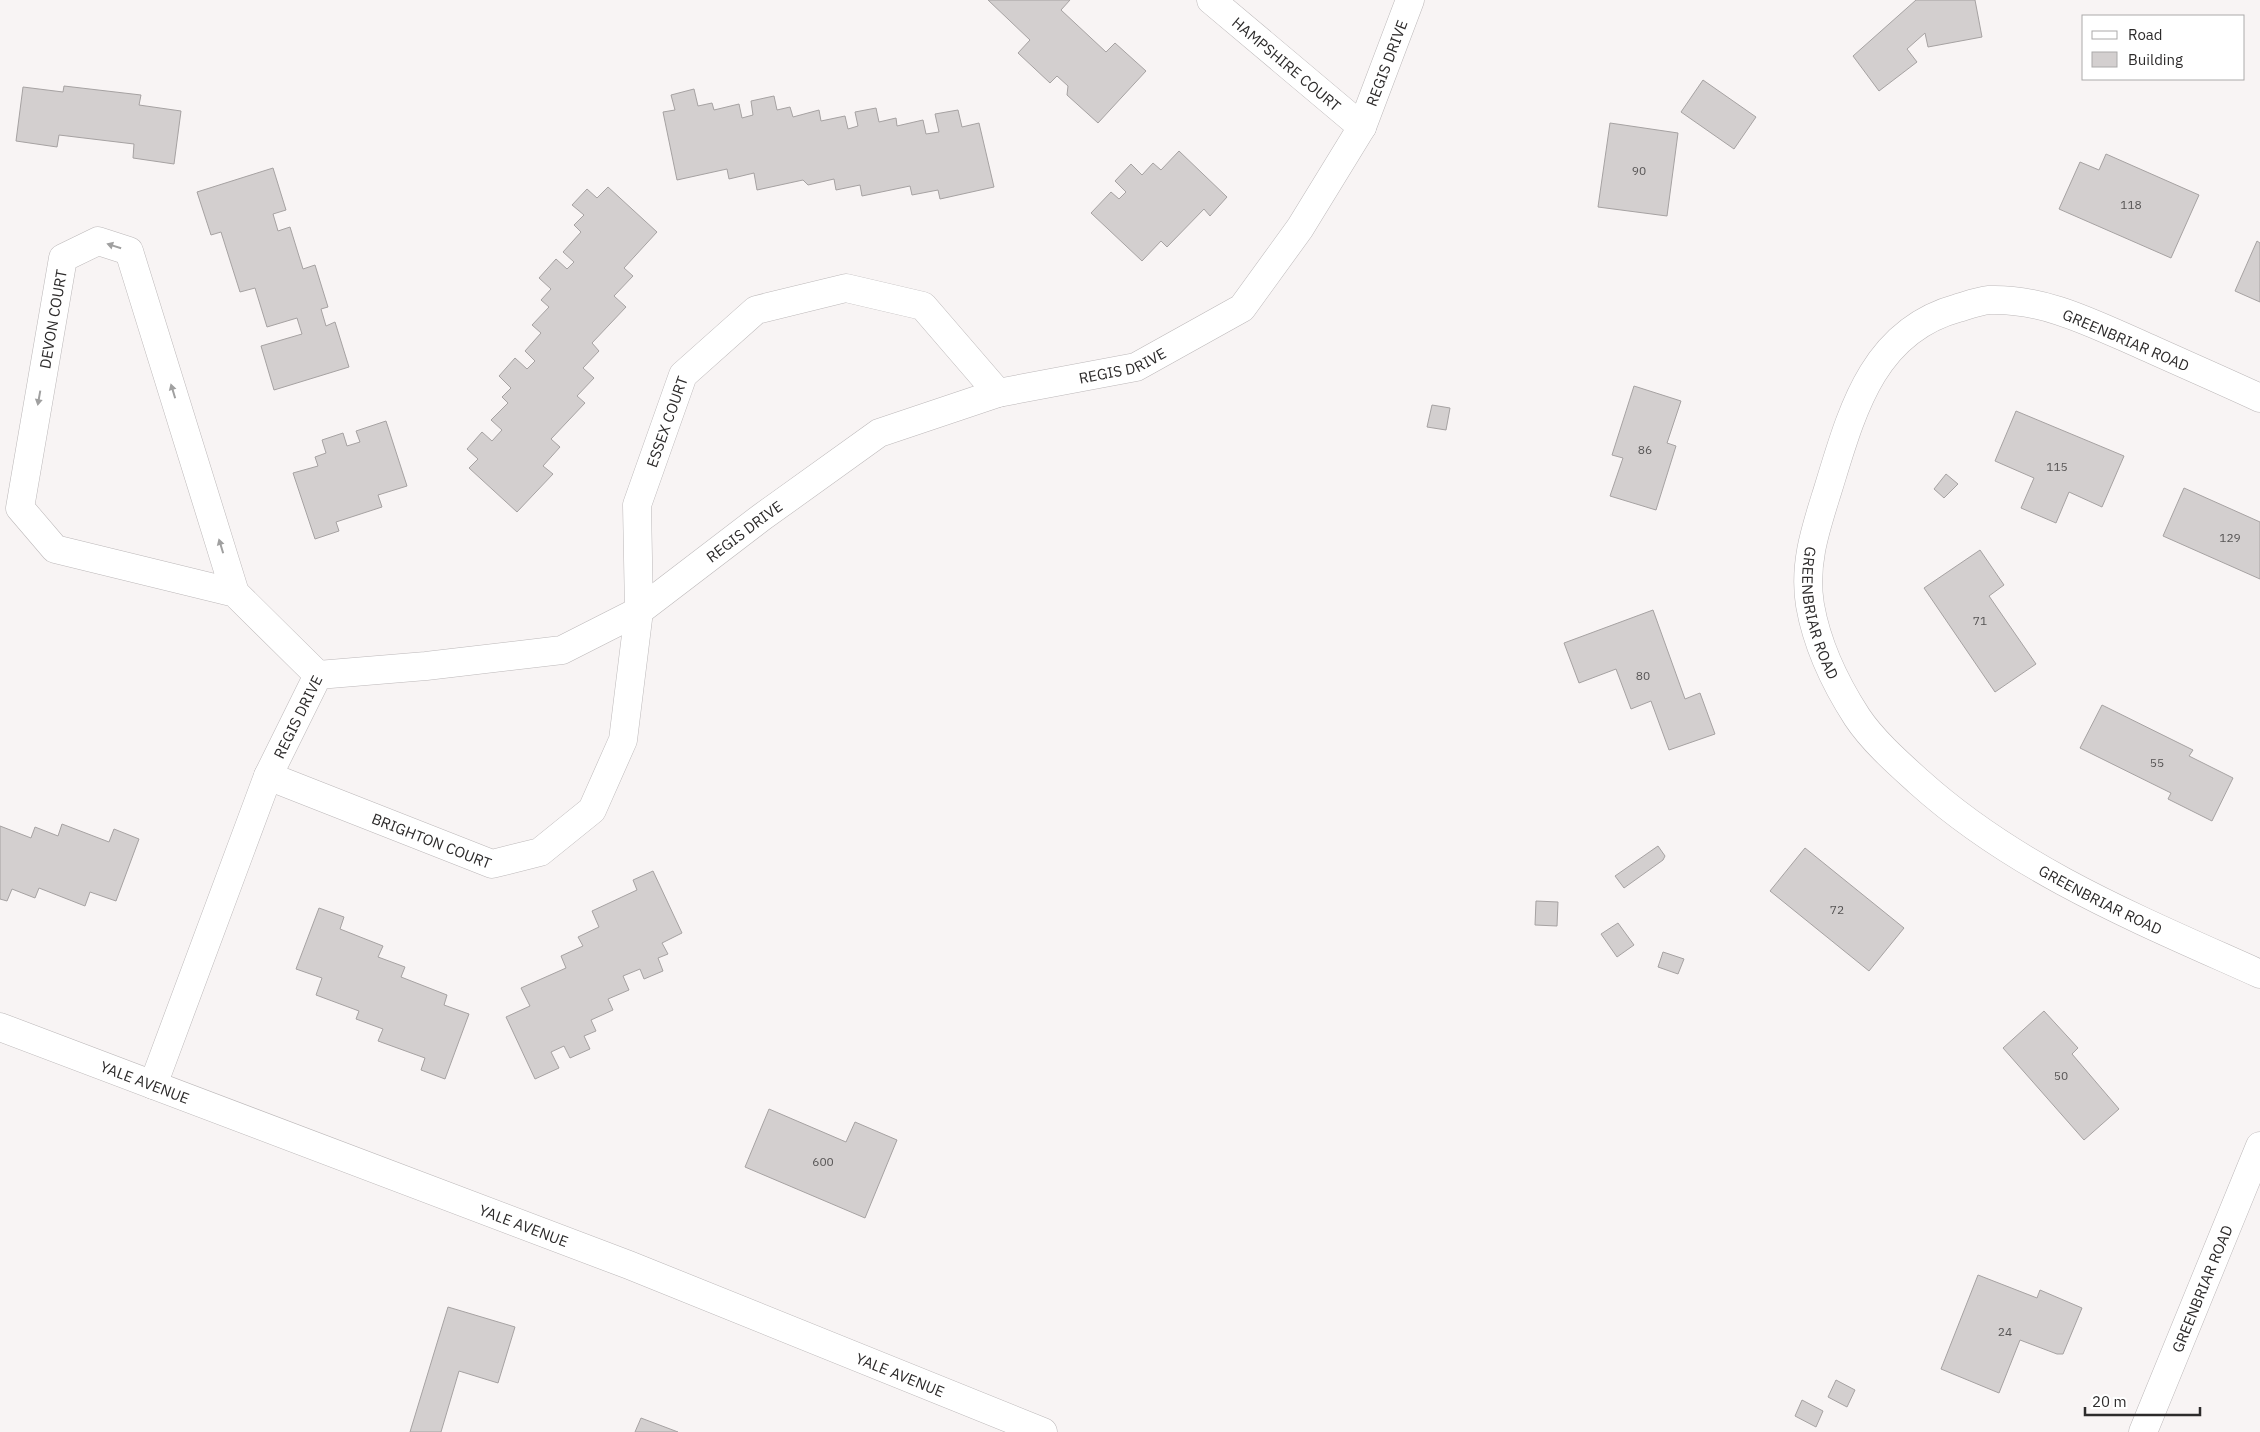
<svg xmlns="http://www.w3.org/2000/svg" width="2260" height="1432" viewBox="0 0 2260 1432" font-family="'IBM Plex Sans',sans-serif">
	<rect width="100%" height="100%" fill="#f8f4f4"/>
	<g fill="#d3cfcf" stroke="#a6a2a2">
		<path d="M 988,0 L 1070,0 L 1061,10 L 1106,52 L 1115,43 L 1146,71 L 1098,123 L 1067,95 L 1068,86 L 1057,76 L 1050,83 L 1018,53 L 1030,40 Z"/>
		<path d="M 1916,0 L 1975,0 L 1982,37 L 1928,47 L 1925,33 L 1907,49 L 1917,62 L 1879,91 L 1853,56 Z"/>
		<path d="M 1703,80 L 1756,117 L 1734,149 L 1681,112 Z"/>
		<path d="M 64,86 L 141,95 L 139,105 L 181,111 L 174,164 L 133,158 L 134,144 L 59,135 L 57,147 L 16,141 L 23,87 L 63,92 Z"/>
		<path d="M 694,89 L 698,106 L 712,103 L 714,110 L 739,104 L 742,118 L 753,115 L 751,101 L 774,96 L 777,110 L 790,107 L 793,117 L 819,110 L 821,121 L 845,116 L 848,129 L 858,126 L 855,112 L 876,108 L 879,122 L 896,118 L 897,126 L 923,120 L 926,134 L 939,132 L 935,114 L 958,110 L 962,127 L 979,123 L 994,187 L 940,199 L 938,190 L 912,195 L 910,186 L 862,196 L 860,185 L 836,190 L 834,179 L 808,185 L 803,180 L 757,190 L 754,173 L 729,179 L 727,169 L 677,180 L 663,112 L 675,110 L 671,95 Z"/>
		<path d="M 1610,123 L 1678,133 L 1667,216 L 1598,207 Z"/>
		<path d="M 1179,151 L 1227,197 L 1210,216 L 1204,209 L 1167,247 L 1161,241 L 1142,261 L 1091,213 L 1111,192 L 1119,199 L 1126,192 L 1115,181 L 1131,164 L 1142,175 L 1153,163 L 1161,170 Z"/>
		<path d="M 2106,154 L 2199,195 L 2171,258 L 2059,209 L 2080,162 L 2099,170 Z"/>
		<path d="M 273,168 L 286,210 L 273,214 L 278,231 L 290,227 L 303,269 L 315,265 L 328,307 L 321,309 L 326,326 L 335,322 L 349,367 L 274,390 L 261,346 L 302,334 L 297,318 L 267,327 L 255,288 L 240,292 L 221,232 L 211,235 L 197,192 Z"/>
		<path d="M 608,187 L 657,232 L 624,268 L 633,276 L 614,296 L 626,307 L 592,343 L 599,351 L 583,368 L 594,378 L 577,396 L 585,403 L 551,439 L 560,447 L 543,466 L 553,474 L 517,512 L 469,468 L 478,459 L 467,449 L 482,432 L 492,441 L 502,430 L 491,420 L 508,403 L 502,397 L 511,388 L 499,376 L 515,358 L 527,369 L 535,361 L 525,351 L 541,333 L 532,325 L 549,307 L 541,300 L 551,289 L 539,278 L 556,259 L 567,269 L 574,262 L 563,252 L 581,232 L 574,225 L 584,215 L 572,205 L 587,189 L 597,198 Z"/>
		<path d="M 2257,241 L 2260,243 L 2260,302 L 2235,291 Z"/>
		<path d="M 1634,386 L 1681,401 L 1667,443 L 1676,446 L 1656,510 L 1610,496 L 1623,458 L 1612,455 Z"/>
		<path d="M 1432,405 L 1450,408 L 1446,430 L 1427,427 Z"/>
		<path d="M 2016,411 L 2124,456 L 2102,507 L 2069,492 L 2056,523 L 2021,508 L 2034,478 L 1995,461 Z"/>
		<path d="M 386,421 L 407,486 L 378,495 L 382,507 L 336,522 L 339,531 L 315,539 L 293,473 L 318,466 L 315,457 L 326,453 L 322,440 L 343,433 L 347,446 L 360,442 L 356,431 Z"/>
		<path d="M 1946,474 L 1958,484 L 1944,498 L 1934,489 Z"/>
		<path d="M 2184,488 L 2260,522 L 2260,579 L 2163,536 Z"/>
		<path d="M 1980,550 L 2004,585 L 1989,596 L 2036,664 L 1995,692 L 1924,588 Z"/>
		<path d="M 1653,610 L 1685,699 L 1700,693 L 1715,734 L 1669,750 L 1651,701 L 1631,709 L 1616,669 L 1579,683 L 1564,643 Z"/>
		<path d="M 2102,705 L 2193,750 L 2189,756 L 2233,778 L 2212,821 L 2168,799 L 2171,793 L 2080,748 Z"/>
		<path d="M 62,824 L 109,842 L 114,829 L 139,839 L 116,901 L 90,892 L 85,906 L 39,888 L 35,898 L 12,889 L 7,901 L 0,899 L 0,826 L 31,838 L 35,827 L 58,836 Z"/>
		<path d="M 1658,846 L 1665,856 L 1663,860 L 1624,888 L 1615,876 Z"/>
		<path d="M 1805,848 L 1904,928 L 1869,971 L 1770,891 Z"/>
		<path d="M 653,871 L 682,933 L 662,943 L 668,954 L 658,958 L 663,971 L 644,979 L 640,969 L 623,976 L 629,990 L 608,999 L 613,1010 L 591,1020 L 596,1031 L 584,1036 L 590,1049 L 570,1058 L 564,1046 L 551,1052 L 559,1068 L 535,1079 L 506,1017 L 530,1006 L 521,988 L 566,968 L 561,956 L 583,946 L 578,937 L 599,927 L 592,911 L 637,890 L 633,880 Z"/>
		<path d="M 1536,901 L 1558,902 L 1557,926 L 1535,925 Z"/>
		<path d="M 319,908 L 344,917 L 340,929 L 383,946 L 378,957 L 405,967 L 401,977 L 447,995 L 444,1005 L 469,1014 L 445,1079 L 421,1070 L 425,1058 L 378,1041 L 383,1029 L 356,1019 L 359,1011 L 316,995 L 322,978 L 296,969 Z"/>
		<path d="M 1618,923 L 1634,945 L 1617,957 L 1601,934 Z"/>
		<path d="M 1663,952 L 1684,959 L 1678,974 L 1658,967 Z"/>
		<path d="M 2044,1011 L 2078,1048 L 2072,1054 L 2119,1109 L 2084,1140 L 2003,1048 Z"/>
		<path d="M 769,1109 L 846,1142 L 855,1122 L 897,1140 L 865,1218 L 745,1167 Z"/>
		<path d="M 1978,1275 L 2037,1298 L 2040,1290 L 2082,1308 L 2063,1354 L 2057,1354 L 2020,1340 L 1999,1393 L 1941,1369 Z"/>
		<path d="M 448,1307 L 515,1327 L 498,1383 L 459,1371 L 441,1432 L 410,1432 Z"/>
		<path d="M 1836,1380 L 1855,1390 L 1847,1407 L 1828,1397 Z"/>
		<path d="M 1802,1400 L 1823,1411 L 1816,1427 L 1795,1416 Z"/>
		<path d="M 641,1418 L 678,1432 L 635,1432 Z"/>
	</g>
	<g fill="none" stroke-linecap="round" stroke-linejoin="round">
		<g stroke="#bcb8b9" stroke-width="29">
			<g id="street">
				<path id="s1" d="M 1211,0 L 1362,127"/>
				<path id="s2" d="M 2260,398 C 2221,380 2182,363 2142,345 C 2094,324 2044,298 1989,300 C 1979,301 1968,305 1958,308 C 1873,331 1852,411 1829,486 C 1817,525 1803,562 1810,605 C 1817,645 1835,683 1857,717 C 1873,741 1898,763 1919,782 C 2018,871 2140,920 2260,974"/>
				<path id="s3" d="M 235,593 L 55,549 L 20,508 L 63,258 L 98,241 L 129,251 L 235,593 L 318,675"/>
				<path id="s4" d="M 268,776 L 492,864 L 540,852 L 592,810 L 623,740 L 639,611 L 637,505 L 683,375 L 756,310 L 846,288 L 923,306 L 998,393"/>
				<path id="s5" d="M 153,1085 L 268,776 L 318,675 L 426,666 L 562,650 L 639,611 L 762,517 L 879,433 L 998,393 L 1136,367 L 1242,308 L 1300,228 L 1362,127 L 1410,0"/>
				<path id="s6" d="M 2143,1432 L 2260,1146"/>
			</g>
		</g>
		<g stroke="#bcb8b9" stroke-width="29">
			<g id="secondary">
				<path id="s7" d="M 0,1027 L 629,1265 L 1043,1432"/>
			</g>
		</g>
		<use href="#street" stroke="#fff" stroke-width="28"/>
		<use href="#secondary" stroke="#fff" stroke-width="28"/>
	</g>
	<defs><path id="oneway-solid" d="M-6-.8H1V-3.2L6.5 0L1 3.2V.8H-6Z" transform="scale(1.25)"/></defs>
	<g fill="#a0a0a0">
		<use href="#oneway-solid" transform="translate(114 246) rotate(-162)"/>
		<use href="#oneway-solid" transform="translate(173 391) rotate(-107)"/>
		<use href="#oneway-solid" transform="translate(39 398) rotate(100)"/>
		<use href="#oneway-solid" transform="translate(221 546) rotate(-107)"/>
	</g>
	<g text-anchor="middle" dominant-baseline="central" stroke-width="4" stroke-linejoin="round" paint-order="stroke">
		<g font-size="12" fill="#565454">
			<text x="1639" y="170">90</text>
			<text x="2131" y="204">118</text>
			<text x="1645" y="449">86</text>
			<text x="2057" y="466">115</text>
			<text x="2230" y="537">129</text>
			<text x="1980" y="620">71</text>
			<text x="1643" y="675">80</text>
			<text x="2157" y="762">55</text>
			<text x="1837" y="909">72</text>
			<text x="2061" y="1075">50</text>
			<text x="823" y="1161">600</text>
			<text x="2005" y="1331">24</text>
		</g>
		<g font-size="15" fill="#2d2b2b" stroke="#fff">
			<text stroke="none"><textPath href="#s5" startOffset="1746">REGIS DRIVE</textPath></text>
			<text stroke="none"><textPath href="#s1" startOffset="99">HAMPSHIRE COURT</textPath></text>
			<text stroke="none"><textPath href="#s3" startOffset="431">DEVON COURT</textPath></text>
			<text transform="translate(2126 340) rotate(23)">GREENBRIAR ROAD</text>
			<text stroke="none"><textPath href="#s5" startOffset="1326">REGIS DRIVE</textPath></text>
			<text stroke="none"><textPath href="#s4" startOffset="758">ESSEX COURT</textPath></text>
			<text stroke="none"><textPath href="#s5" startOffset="906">REGIS DRIVE</textPath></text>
			<text stroke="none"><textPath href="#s2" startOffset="685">GREENBRIAR ROAD</textPath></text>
			<text stroke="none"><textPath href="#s5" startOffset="396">REGIS DRIVE</textPath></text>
			<text stroke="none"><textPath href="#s4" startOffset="176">BRIGHTON COURT</textPath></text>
			<text stroke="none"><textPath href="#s2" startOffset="1105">GREENBRIAR ROAD</textPath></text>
			<text stroke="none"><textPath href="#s7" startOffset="155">YALE AVENUE</textPath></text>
			<text stroke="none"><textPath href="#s7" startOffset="560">YALE AVENUE</textPath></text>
			<text stroke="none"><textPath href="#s6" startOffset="155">GREENBRIAR ROAD</textPath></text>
			<text stroke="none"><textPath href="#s7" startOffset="965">YALE AVENUE</textPath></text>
		</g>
	</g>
	<rect x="2082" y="15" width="162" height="65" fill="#ffffff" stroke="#abaaaa"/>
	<rect x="2092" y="31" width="25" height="8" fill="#ffffff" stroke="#abaaaa"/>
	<text x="2128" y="40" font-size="15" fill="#2d2b2b">Road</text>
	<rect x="2092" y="52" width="25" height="15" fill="#d3cfcf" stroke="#abaaaa"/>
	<text x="2128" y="65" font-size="15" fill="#2d2b2b">Building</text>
	<path d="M2085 1407v8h115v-8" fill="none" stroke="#2d2b2b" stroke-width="2.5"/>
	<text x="2092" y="1407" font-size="15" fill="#2d2b2b" stroke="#ffffff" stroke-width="4" paint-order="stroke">20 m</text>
</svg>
